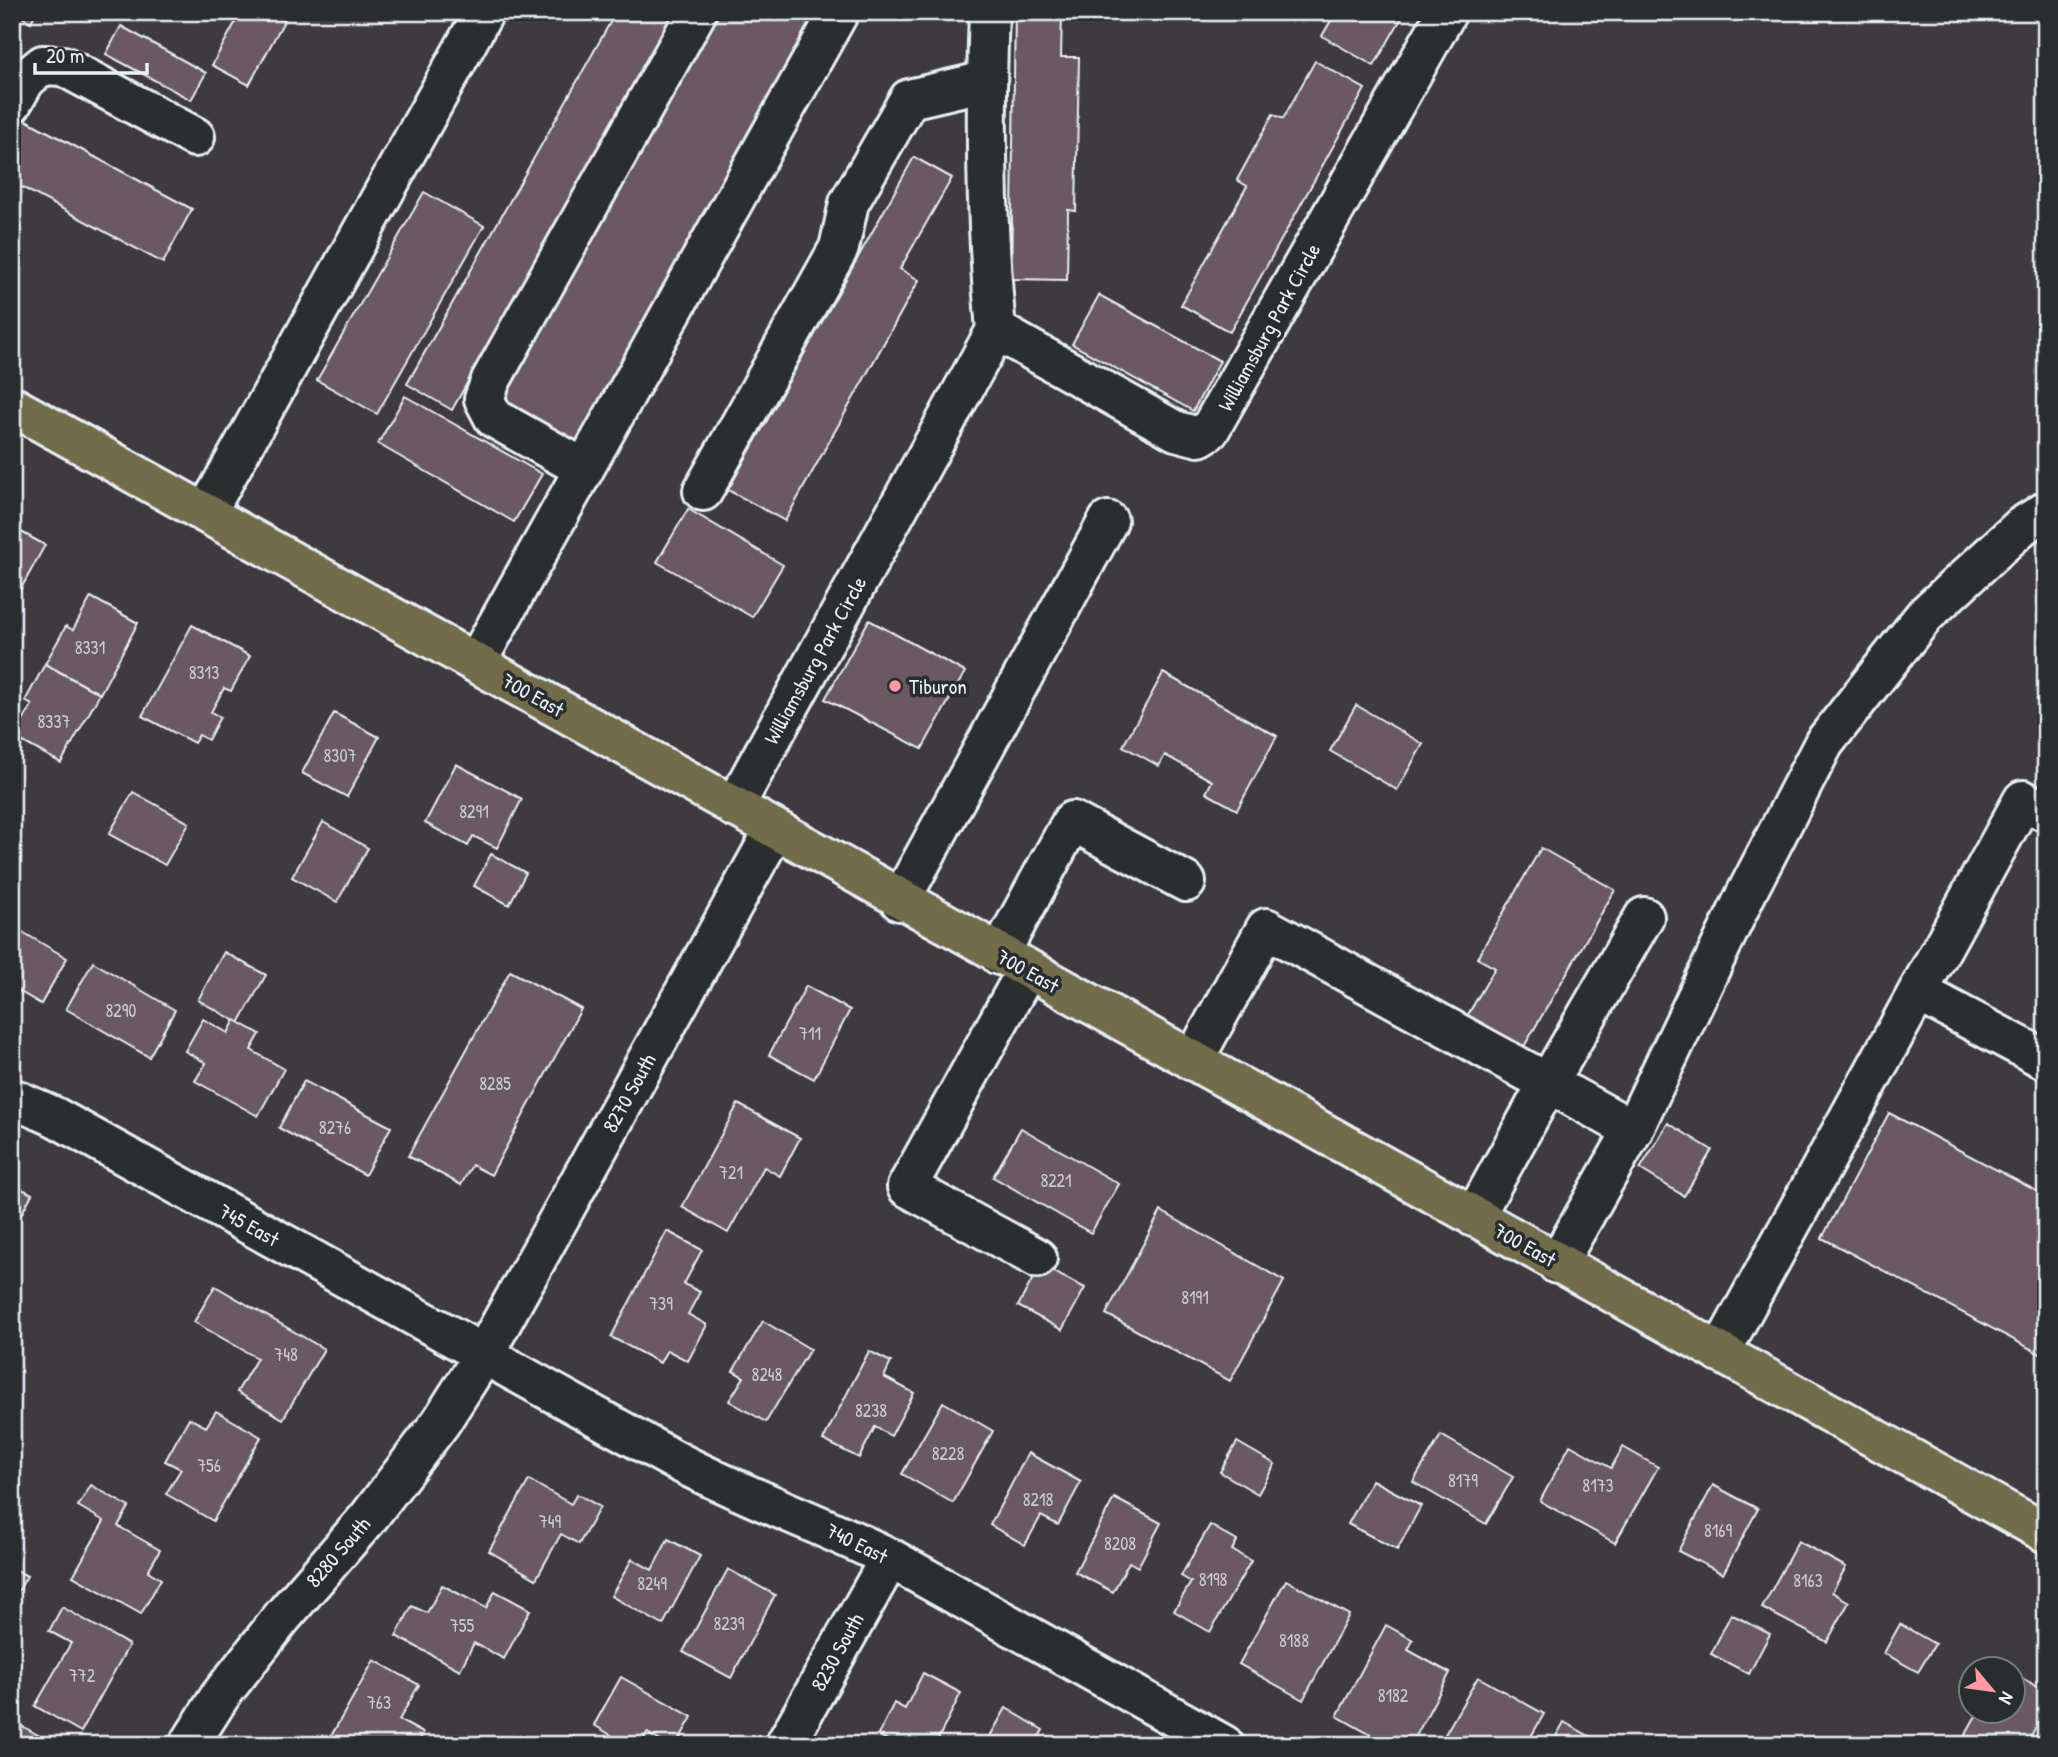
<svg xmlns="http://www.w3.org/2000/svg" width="2058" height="1757" viewBox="0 0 2058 1757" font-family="'Patrick Hand',sans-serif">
	<rect width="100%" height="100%" fill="#3e3a3e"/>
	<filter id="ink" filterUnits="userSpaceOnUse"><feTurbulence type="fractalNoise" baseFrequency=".0143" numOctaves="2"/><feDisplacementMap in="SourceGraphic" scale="14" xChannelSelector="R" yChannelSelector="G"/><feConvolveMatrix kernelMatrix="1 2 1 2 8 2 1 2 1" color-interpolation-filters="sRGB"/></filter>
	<g filter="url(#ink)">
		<g fill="#6b5962" stroke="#e8f1f8" stroke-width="2">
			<path d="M 13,12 L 36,12 L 31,22 Z"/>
			<path d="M 241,12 L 289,12 L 249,85 L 212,65 Z"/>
			<path d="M 616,12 L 674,12 L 452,410 L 407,384 Z"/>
			<path d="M 719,12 L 819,12 L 577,446 L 502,403 Z"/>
			<path d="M 1015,12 L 1062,12 L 1061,57 L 1079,57 L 1076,211 L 1068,210 L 1067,280 L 1011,279 Z"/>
			<path d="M 1336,12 L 1405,12 L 1374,66 L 1322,36 Z"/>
			<path d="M 121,26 L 206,73 L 191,100 L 106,54 Z"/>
			<path d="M 1315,61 L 1365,89 L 1230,332 L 1181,305 L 1247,186 L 1237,180 L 1273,114 L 1283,119 Z"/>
			<path d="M 22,118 L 192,209 L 163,263 L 12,182 L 12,137 Z"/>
			<path d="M 914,157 L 952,178 L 900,269 L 919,280 L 785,521 L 728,490 Z"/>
			<path d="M 424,192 L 484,226 L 377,414 L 317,380 Z"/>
			<path d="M 1099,295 L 1220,361 L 1193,411 L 1072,344 Z"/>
			<path d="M 405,396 L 542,474 L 514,522 L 378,444 Z"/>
			<path d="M 688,509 L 783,565 L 752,617 L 657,562 Z"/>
			<path d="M 12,527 L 45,545 L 13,603 L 12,602 Z"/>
			<path d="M 91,597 L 138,623 L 100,694 L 45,664 L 66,626 L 73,630 Z"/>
			<path d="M 869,620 L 965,672 L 922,749 L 825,699 Z"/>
			<path d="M 192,625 L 250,656 L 231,691 L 224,688 L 211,712 L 220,717 L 208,740 L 199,735 L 194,743 L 142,716 Z"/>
			<path d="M 45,664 L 100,694 L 61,763 L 14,737 L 32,705 L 25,701 Z"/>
			<path d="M 1163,673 L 1277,736 L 1237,810 L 1206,793 L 1212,781 L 1165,755 L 1159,766 L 1123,746 Z"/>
			<path d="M 1356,705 L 1423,744 L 1397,790 L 1330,751 Z"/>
			<path d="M 334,713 L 379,737 L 347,797 L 302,773 Z"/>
			<path d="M 456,764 L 522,799 L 497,848 L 473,836 L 468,846 L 425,823 Z"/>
			<path d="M 133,792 L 189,823 L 165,865 L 109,834 Z"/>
			<path d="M 323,822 L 368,848 L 337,902 L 292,877 Z"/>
			<path d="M 1541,848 L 1615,890 L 1522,1050 L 1466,1018 L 1495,968 L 1477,958 Z"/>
			<path d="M 491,854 L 526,873 L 509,905 L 474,886 Z"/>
			<path d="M 12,926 L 67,958 L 41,1004 L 12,987 Z"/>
			<path d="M 224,952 L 266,975 L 239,1023 L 198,1000 Z"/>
			<path d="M 93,962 L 175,1010 L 149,1057 L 66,1009 Z"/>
			<path d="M 510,971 L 581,1009 L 491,1175 L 472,1165 L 461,1185 L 408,1156 Z"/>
			<path d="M 806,986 L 850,1010 L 814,1079 L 769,1055 Z"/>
			<path d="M 203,1019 L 228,1033 L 235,1020 L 260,1034 L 251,1050 L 284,1069 L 258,1116 L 195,1081 L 206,1063 L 185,1051 Z"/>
			<path d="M 304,1081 L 391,1127 L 365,1175 L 279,1128 Z"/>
			<path d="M 738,1104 L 800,1138 L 780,1176 L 764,1167 L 728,1233 L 682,1207 Z"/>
			<path d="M 1889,1113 L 2046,1196 L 2046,1357 L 1822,1238 Z"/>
			<path d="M 1668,1123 L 1712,1150 L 1684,1196 L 1640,1169 Z"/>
			<path d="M 1021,1128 L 1119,1184 L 1091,1233 L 993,1177 Z"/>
			<path d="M 12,1184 L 32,1194 L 12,1232 Z"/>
			<path d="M 1161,1211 L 1284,1281 L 1230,1381 L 1106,1314 Z"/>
			<path d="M 667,1231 L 702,1250 L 684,1284 L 700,1292 L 688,1314 L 707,1325 L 688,1361 L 667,1350 L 660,1363 L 611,1337 Z"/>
			<path d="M 1040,1265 L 1085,1288 L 1062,1330 L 1018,1306 Z"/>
			<path d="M 215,1286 L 324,1349 L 283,1419 L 237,1392 L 257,1358 L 194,1322 Z"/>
			<path d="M 763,1321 L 810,1349 L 766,1422 L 729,1401 L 744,1377 L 733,1371 Z"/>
			<path d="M 869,1351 L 891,1362 L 884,1377 L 914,1393 L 891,1436 L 875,1427 L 859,1458 L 823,1440 Z"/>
			<path d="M 943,1402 L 993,1431 L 953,1503 L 902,1474 Z"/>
			<path d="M 216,1411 L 261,1437 L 213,1521 L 166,1494 L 181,1469 L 165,1461 L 189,1418 L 206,1427 Z"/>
			<path d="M 1441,1435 L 1513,1477 L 1486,1524 L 1413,1482 Z"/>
			<path d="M 1237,1442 L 1275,1464 L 1258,1494 L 1220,1472 Z"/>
			<path d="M 1570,1445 L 1611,1468 L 1623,1447 L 1658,1467 L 1615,1543 L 1540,1501 Z"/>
			<path d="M 1028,1453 L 1081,1482 L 1058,1525 L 1041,1516 L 1025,1545 L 990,1525 Z"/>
			<path d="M 529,1480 L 571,1504 L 577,1494 L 600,1507 L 579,1544 L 561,1534 L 536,1579 L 489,1551 Z"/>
			<path d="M 1372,1480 L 1421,1506 L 1397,1550 L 1348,1524 Z"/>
			<path d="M 91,1485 L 129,1507 L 118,1526 L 160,1550 L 148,1571 L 161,1579 L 141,1614 L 73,1576 L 104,1521 L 78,1506 Z"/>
			<path d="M 1713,1485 L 1758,1509 L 1723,1574 L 1678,1551 Z"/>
			<path d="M 1114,1498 L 1161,1523 L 1138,1567 L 1129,1562 L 1113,1592 L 1075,1572 Z"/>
			<path d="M 1210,1525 L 1237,1541 L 1232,1550 L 1251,1561 L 1210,1632 L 1174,1611 L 1191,1582 L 1181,1576 Z"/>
			<path d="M 668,1539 L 700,1556 L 663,1625 L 611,1596 L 632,1559 L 652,1570 Z"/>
			<path d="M 1798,1541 L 1846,1567 L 1832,1592 L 1849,1602 L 1827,1642 L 1762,1608 Z"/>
			<path d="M 12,1568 L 27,1576 L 12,1602 Z"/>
			<path d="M 728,1569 L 775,1595 L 731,1678 L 683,1652 Z"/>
			<path d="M 1286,1580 L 1349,1615 L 1303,1700 L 1239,1664 Z"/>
			<path d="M 442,1585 L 486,1608 L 495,1591 L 530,1610 L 504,1659 L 474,1643 L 460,1670 L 396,1636 L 412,1606 L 427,1613 Z"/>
			<path d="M 62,1607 L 129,1645 L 81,1732 L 35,1706 L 71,1643 L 49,1631 Z"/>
			<path d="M 1731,1614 L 1770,1634 L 1749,1674 L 1711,1654 Z"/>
			<path d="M 1900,1624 L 1935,1644 L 1918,1672 L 1884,1653 Z"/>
			<path d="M 1386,1625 L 1413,1640 L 1408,1650 L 1450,1673 L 1411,1745 L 1389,1745 L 1337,1716 Z"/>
			<path d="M 374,1660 L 419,1685 L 399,1720 L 423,1733 L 417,1745 L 326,1745 Z"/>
			<path d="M 923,1673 L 961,1693 L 935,1745 L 897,1745 L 878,1735 L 894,1703 L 905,1709 Z"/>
			<path d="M 2012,1673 L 2046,1691 L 2046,1709 L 2026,1745 L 1960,1744 L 1978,1712 L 2012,1712 Z"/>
			<path d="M 621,1677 L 692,1717 L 676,1745 L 667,1745 L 647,1733 L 640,1745 L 628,1745 L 594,1725 Z"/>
			<path d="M 1478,1677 L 1544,1714 L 1526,1745 L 1439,1745 Z"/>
			<path d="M 1006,1708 L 1043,1730 L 1034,1745 L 985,1745 Z"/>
			<path d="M 13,1721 L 54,1744 L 12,1745 Z"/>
			<path d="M 1564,1722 L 1591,1737 L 1586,1745 L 1551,1745 Z"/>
			<path d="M 570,1735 L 586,1745 L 564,1745 Z"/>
		</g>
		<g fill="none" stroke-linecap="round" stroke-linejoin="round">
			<g stroke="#e8f1f8" stroke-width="44">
				<g id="minor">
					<path d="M 12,103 L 26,79 L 43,65 L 63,66 L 195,137"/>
					<path d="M 996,330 L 1176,431 L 1199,437 L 1209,431 L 1447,12"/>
					<path d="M 583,468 L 494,418 L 484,399 L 491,380 L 697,12"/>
					<path d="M 703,491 L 839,248 L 849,203 L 909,99 L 986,81"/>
					<path d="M 206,513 L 484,12"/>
					<path d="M 476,663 L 839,12"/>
					<path d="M 734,807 L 996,330 C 986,225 985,117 989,12"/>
					<path d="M 900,901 L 1108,521"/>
					<path d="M 999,955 L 1072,821 L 1186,882"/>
					<path d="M 1027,970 L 907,1187 L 1037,1258"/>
					<path d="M 1918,992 L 2046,1060"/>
					<path d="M 1193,1061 L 1266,928 L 1548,1083 L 1474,1217"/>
					<path d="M 12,1098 L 55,1117 L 671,1458 C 742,1496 818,1522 890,1558 L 1224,1745"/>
					<path d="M 1633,1130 L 1747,892 L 1824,743 L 1925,615 L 2022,526 L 2046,511"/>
					<path d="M 1557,1264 L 1633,1130 L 1548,1083 L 1644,917"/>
					<path d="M 1720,1353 L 2023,800 L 2046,812"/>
					<path d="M 189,1745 L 220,1696 L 283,1616 L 368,1518 L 441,1422 L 483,1356 L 775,829"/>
					<path d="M 785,1745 L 890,1558"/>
				</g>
			</g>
			<g stroke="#e8f1f8" stroke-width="44">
				<path id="major" d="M 12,406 L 2046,1533"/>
			</g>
			<use href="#minor" stroke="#2a2d2e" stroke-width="38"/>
			<use href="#major" stroke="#736c4b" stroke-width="38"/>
		</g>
	</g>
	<circle fill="#ff9aa2" stroke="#2a2d2e" stroke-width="2.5" cx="895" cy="686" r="7"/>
	<g text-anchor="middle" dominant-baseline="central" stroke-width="7" stroke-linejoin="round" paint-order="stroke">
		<g font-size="18" fill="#c9cbd2">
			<text x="90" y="647">8331</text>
			<text x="204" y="672">8313</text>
			<text x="54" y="721">8337</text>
			<text x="340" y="755">8307</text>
			<text x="474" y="811">8291</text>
			<text x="121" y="1010">8290</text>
			<text x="810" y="1033">711</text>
			<text x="495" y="1083">8285</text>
			<text x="335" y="1127">8276</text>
			<text x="731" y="1172">721</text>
			<text x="1056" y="1180">8221</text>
			<text x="1195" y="1297">8191</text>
			<text x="661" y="1303">739</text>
			<text x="286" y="1354">748</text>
			<text x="767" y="1374">8248</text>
			<text x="871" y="1410">8238</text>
			<text x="948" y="1453">8228</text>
			<text x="209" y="1465">756</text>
			<text x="1463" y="1480">8179</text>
			<text x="1598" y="1485">8173</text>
			<text x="1038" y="1499">8218</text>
			<text x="550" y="1521">749</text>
			<text x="1718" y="1530">8169</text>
			<text x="1120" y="1543">8208</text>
			<text x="1213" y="1579">8198</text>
			<text x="1808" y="1580">8163</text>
			<text x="652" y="1583">8249</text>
			<text x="729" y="1623">8239</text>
			<text x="462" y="1625">755</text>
			<text x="1294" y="1640">8188</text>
			<text x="82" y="1675">772</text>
			<text x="1393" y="1695">8182</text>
			<text x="379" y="1702">763</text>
		</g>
		<g font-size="21" fill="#e8f1f8" stroke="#2a2d2e">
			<text transform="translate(1269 327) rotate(-61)">Williamsburg Park Circle</text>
			<text transform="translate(815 660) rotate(-61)">Williamsburg Park Circle</text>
			<text transform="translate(533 695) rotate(29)">700 East</text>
			<text transform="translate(1028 971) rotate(29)">700 East</text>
			<text transform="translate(629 1093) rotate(-61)">8270 South</text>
			<text transform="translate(249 1225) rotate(29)">745 East</text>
			<text transform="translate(1525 1245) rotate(29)">700 East</text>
			<text transform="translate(857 1543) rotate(26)">740 East</text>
			<text transform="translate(338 1552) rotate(-49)">8280 South</text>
			<text transform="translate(837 1652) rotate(-61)">8230 South</text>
		</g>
		<g font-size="21" fill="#e8f1f8" stroke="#2a2d2e" text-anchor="start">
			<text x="909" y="686">Tiburon</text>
		</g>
	</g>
	<rect width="2058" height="1757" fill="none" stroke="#2a2d2e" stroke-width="42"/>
	<rect x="21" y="21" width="2016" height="1715" fill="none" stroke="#e8f1f8" stroke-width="2.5" filter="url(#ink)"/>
	<g transform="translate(1992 1690) rotate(119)"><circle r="33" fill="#2a2d2e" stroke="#767b7f" stroke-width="2"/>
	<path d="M0-5L12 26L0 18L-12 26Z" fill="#ff9aa2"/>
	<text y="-10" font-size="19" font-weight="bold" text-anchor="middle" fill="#e8f1f8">N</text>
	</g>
	<path d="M35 63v10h112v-10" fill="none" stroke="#e8f1f8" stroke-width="3.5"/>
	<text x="46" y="63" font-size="21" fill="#e8f1f8" stroke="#2a2d2e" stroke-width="5" paint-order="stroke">20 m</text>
</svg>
